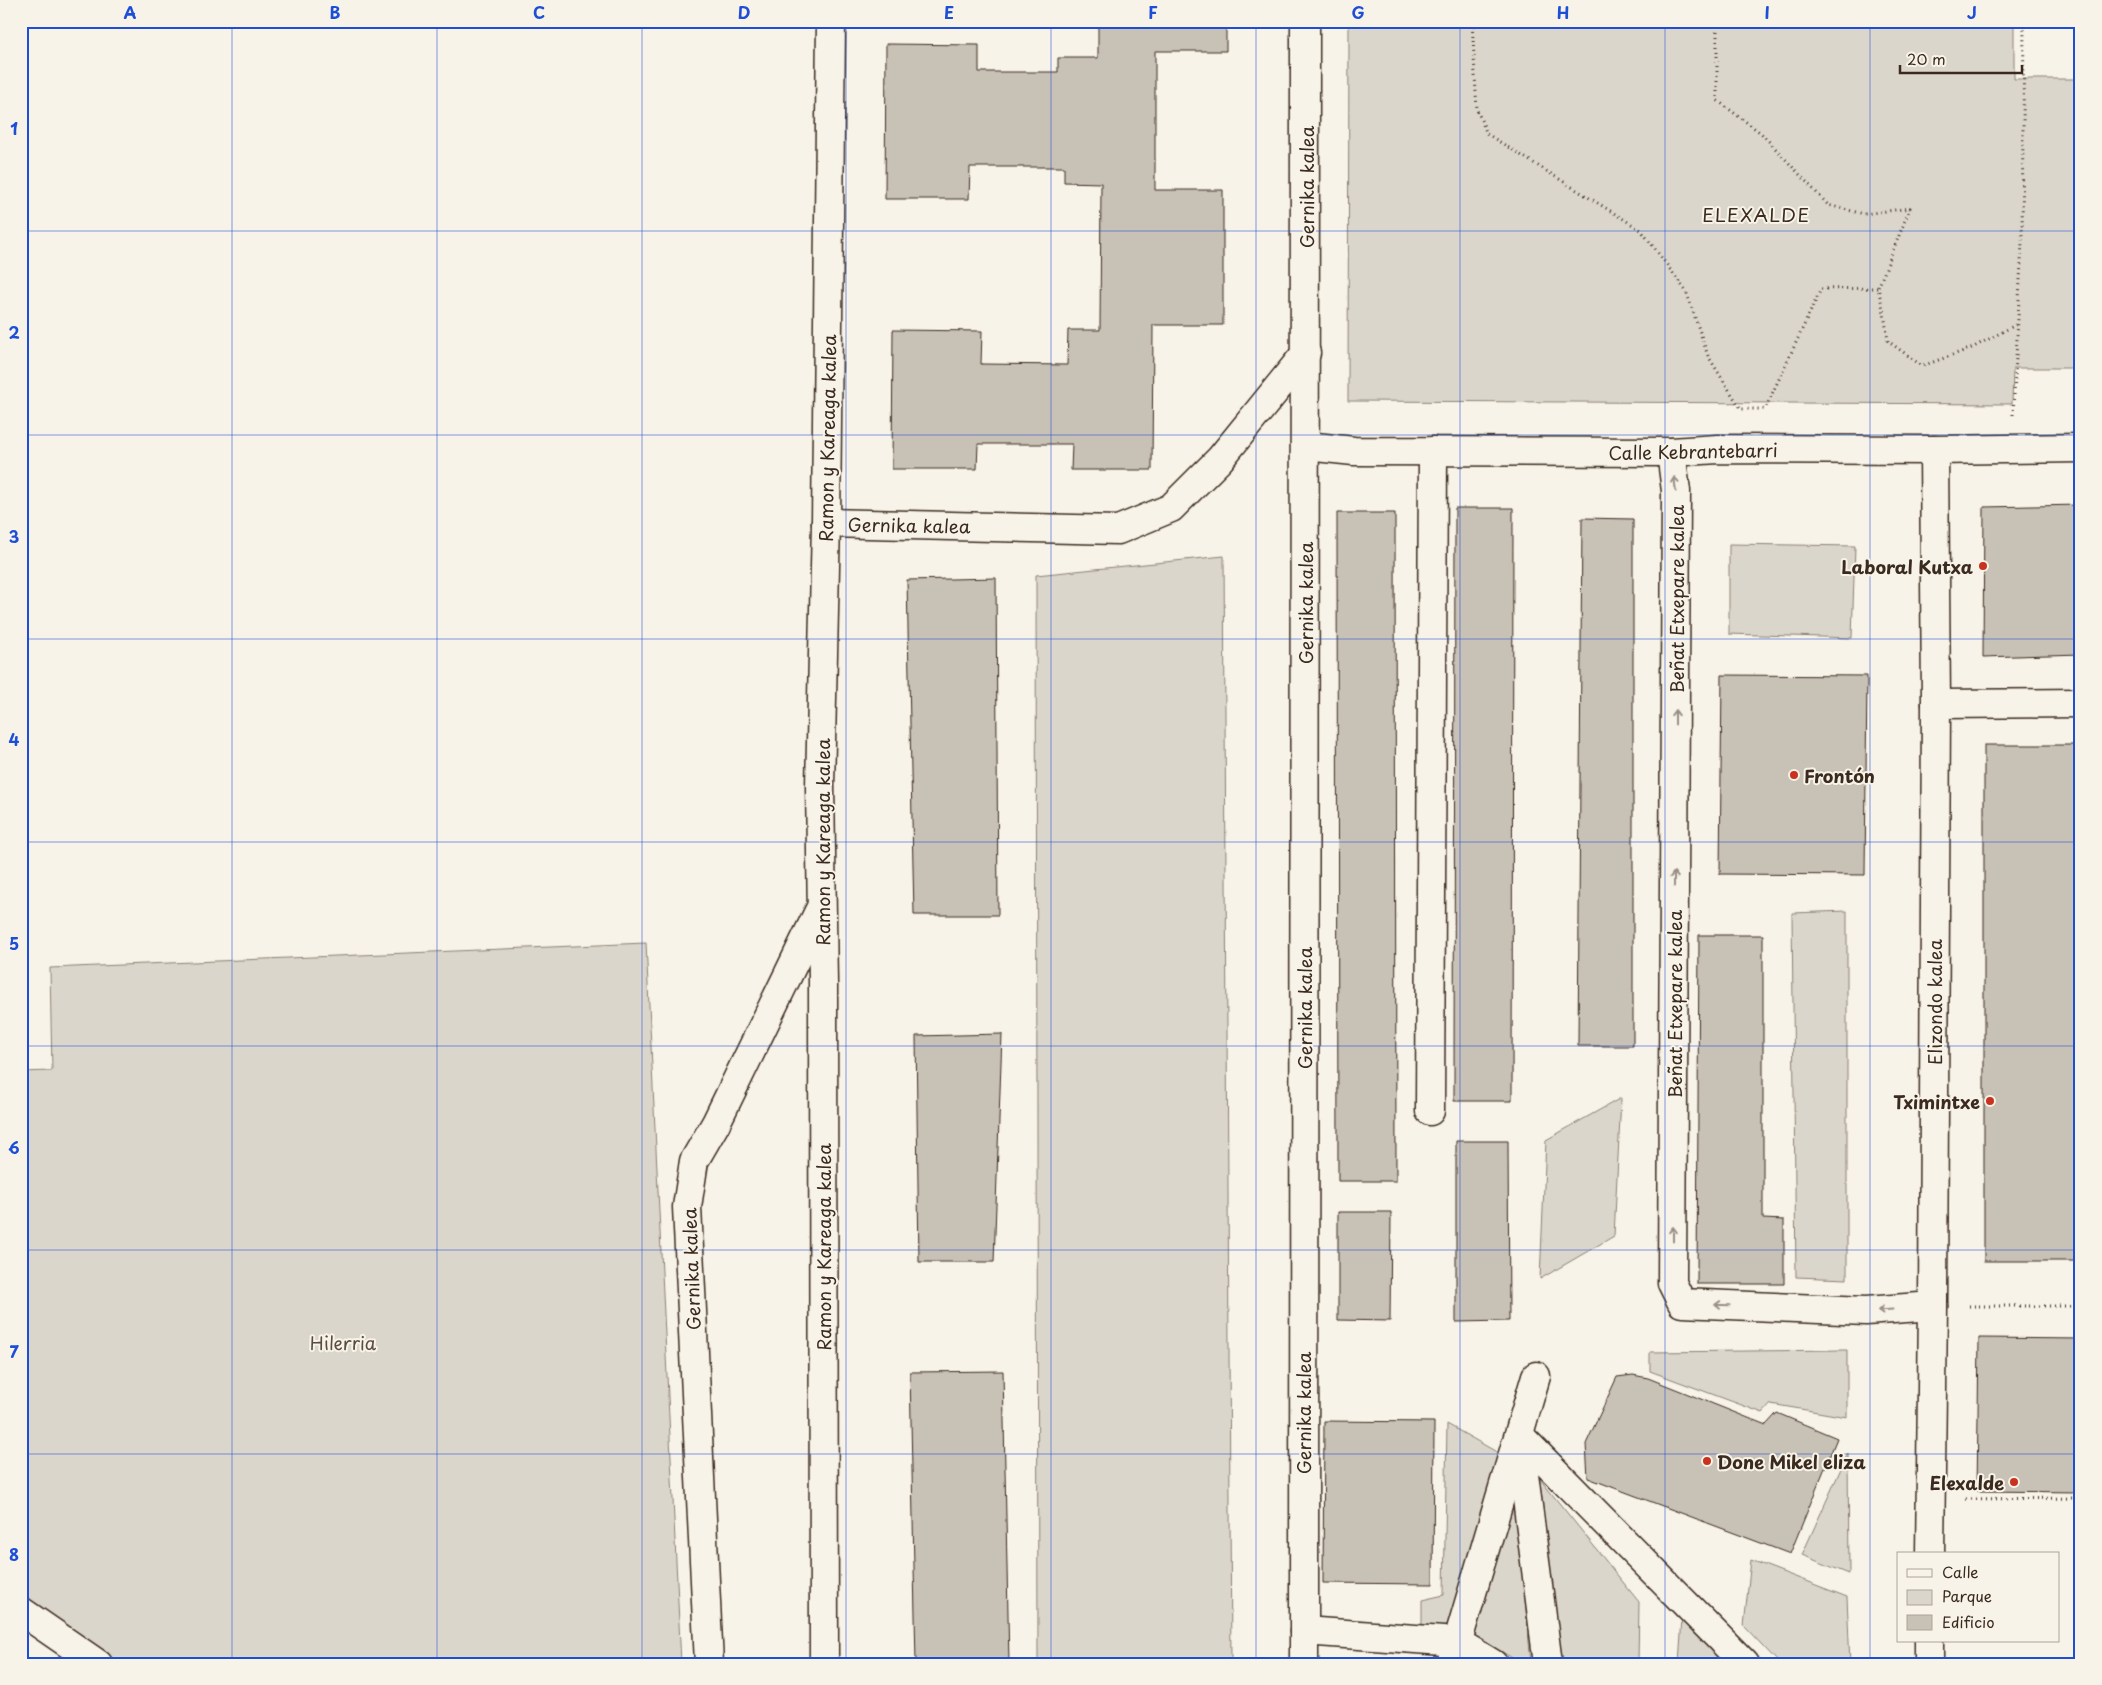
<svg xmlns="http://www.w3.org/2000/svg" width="2102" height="1685" viewBox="0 0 2102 1685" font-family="'Playpen Sans',sans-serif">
	<rect width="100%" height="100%" fill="#f7f3e8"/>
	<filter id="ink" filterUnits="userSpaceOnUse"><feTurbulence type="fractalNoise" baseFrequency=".02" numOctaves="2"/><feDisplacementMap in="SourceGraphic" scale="10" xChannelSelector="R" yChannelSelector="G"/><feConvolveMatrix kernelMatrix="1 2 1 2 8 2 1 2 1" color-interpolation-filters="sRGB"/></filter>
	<g filter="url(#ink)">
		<g fill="#dbd6cb" stroke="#8b8074">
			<path d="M 1349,21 L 2014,21 L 2014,79 L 2081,79 L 2081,368 L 2013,368 L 2012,404 L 1348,401 Z"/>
			<path d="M 1729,544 L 1855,546 L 1852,638 L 1729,634 Z"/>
			<path d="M 1224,556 L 1231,1664 L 1038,1664 L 1036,575 Z"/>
			<path d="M 1847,911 L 1847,1279 L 1796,1277 L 1792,913 Z"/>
			<path d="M 646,943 L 681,1664 L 118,1664 L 21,1600 L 21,1072 L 52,1071 L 50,968 Z"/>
			<path d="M 1621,1098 L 1614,1236 L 1540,1279 L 1546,1140 Z"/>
			<path d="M 1847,1350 L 1847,1417 L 1771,1404 L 1763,1413 L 1650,1371 L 1650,1352 Z"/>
			<path d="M 1447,1424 L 1502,1455 L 1455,1634 L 1422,1628 L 1422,1600 L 1444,1595 Z"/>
			<path d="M 1848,1453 L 1849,1574 L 1802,1555 Z"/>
			<path d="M 1539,1478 L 1639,1602 L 1638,1664 L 1560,1664 Z"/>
			<path d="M 1515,1488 L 1531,1664 L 1523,1664 L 1474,1636 Z"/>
			<path d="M 1751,1560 L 1847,1597 L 1850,1664 L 1780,1664 L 1744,1626 Z"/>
			<path d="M 1683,1604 L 1732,1649 L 1721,1664 L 1679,1664 Z"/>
		</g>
		<g fill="#c8c1b6" stroke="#3b2a1e">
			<path d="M 1098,21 L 1226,21 L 1226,51 L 1155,51 L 1155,190 L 1223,190 L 1223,325 L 1153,325 L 1152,470 L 1071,470 L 1072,444 L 978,444 L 977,469 L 892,469 L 893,330 L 982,331 L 981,364 L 1067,365 L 1068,330 L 1100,330 L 1101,183 L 1064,182 L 1064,167 L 970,167 L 969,199 L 885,199 L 886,44 L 979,45 L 979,72 L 1058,72 L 1058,58 L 1098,58 Z"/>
			<path d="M 2081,505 L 2081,654 L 1983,657 L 1984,507 Z"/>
			<path d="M 1455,508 L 1513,508 L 1512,1101 L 1454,1101 Z"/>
			<path d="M 1337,513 L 1395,513 L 1396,1181 L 1338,1181 Z"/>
			<path d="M 1582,518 L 1633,519 L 1633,1046 L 1578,1046 Z"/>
			<path d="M 996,578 L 998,915 L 914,915 L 907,580 Z"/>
			<path d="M 1722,675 L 1867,676 L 1865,875 L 1720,874 Z"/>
			<rect x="1984" y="745" width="97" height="516"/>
			<path d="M 1699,935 L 1763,935 L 1763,1219 L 1784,1220 L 1784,1284 L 1697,1284 Z"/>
			<path d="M 1002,1034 L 994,1262 L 919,1262 L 916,1036 Z"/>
			<path d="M 1456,1141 L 1508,1141 L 1509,1321 L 1456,1322 Z"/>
			<path d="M 1338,1212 L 1391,1212 L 1390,1321 L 1338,1320 Z"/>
			<path d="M 1979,1338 L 2081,1339 L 2081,1492 L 1977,1491 Z"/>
			<path d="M 1003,1371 L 1009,1664 L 916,1664 L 910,1372 Z"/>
			<path d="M 1633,1375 L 1648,1378 L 1766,1425 L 1777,1413 L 1837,1438 L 1790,1554 L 1588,1478 L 1586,1444 L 1617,1377 Z"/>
			<path d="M 1324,1421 L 1434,1422 L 1433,1584 L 1323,1583 Z"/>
			<path d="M 2081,1661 L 2081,1664 L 1978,1664 L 1978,1662 Z"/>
		</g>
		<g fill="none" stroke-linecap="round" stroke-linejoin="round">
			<g stroke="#3b2a1e" stroke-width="31">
				<g id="minor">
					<path d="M 1306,446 L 1354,451 L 1671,452 L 1718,449 L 1934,450 L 2081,448"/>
					<path d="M 1671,452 L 1676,491 L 1672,1283 L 1682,1303 L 1866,1311 L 1933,1306"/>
					<path d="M 826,523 L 1118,530 L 1171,508 L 1220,459 L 1306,353"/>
					<path d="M 1936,704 L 2081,703"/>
					<path d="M 1430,1111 L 1433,451"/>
					<path d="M 1930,1554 L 1933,1306 L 1936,704 L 1934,450"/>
					<path d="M 21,1611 L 98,1664"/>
					<path d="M 1304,1631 L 1457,1642 L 1493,1664"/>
					<path d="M 709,1664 L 687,1207 L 694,1161 L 716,1123 L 819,911"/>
					<path d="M 824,1664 L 823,983 L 820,786 L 826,523 L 831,21"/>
					<path d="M 1451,1664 L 1536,1376"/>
					<path d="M 1548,1664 L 1519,1435 L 1745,1664"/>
					<path d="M 1929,1664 L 1929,1641"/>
				</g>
			</g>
			<g stroke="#3b2a1e" stroke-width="31">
				<path id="major" d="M 1304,1664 L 1305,21"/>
			</g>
			<g stroke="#3b2a1e" stroke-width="3" stroke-dasharray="1 4" stroke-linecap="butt">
				<path d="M 1472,21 L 1477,110 L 1487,134 L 1641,230 L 1686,291 L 1708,356 L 1741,409 L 1765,409 L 1821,289 L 1878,288 L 1884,313 L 1888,341 L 1922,366 L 1972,348 L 2019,323"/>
				<path d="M 1717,21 L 1717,100 L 1761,133 L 1828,205 L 1864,214 L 1910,208 L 1878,288"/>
				<path d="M 2013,415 L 2022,242 L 2024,21"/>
				<path d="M 1969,1306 L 2081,1306"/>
				<path d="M 1966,1499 L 2081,1498"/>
			</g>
			<use href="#minor" stroke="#f7f3e8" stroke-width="28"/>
			<use href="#major" stroke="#f7f3e8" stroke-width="28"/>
		</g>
		<defs><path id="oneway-shaft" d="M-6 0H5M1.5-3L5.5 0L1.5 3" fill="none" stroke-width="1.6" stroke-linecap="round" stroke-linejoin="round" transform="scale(1.25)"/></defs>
		<g stroke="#998e83">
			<use href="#oneway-shaft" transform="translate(1675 484) rotate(-96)"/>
			<use href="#oneway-shaft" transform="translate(1675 717) rotate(-90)"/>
			<use href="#oneway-shaft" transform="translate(1674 879) rotate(-90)"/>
			<use href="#oneway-shaft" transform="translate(1673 1234) rotate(-90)"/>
			<use href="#oneway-shaft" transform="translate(1722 1305) rotate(-178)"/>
			<use href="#oneway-shaft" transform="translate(1885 1310) rotate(176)"/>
		</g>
	</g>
	<path fill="none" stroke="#1d4ed8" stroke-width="1" stroke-opacity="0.55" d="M 232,21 L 232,1664M 437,21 L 437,1664M 642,21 L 642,1664M 846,21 L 846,1664M 1051,21 L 1051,1664M 1256,21 L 1256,1664M 1460,21 L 1460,1664M 1665,21 L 1665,1664M 1870,21 L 1870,1664M 21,231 L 2081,231M 21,435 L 2081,435M 21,639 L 2081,639M 21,842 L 2081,842M 21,1046 L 2081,1046M 21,1250 L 2081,1250M 21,1454 L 2081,1454"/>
	<g fill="#c8321e" stroke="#f7f3e8" stroke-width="2">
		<circle cx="1983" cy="566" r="5"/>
		<circle cx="1794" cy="775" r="5"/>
		<circle cx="1990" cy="1101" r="5"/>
		<circle cx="1707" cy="1461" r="5"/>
		<circle cx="2014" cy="1482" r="5"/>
	</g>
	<g text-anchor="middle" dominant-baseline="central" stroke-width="4" stroke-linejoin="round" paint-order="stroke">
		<g font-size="18" fill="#3b2a1e" stroke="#f7f3e8">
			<text transform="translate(1306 187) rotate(-90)">Gernika kalea</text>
			<text transform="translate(827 438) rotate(-89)">Ramon y Kareaga kalea</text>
			<text transform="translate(1693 451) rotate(-1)">Calle Kebrantebarri</text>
			<text transform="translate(909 525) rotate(1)">Gernika kalea</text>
			<text transform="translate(1676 599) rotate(-90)">Beñat Etxepare kalea</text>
			<text transform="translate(1305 603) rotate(-90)">Gernika kalea</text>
			<text transform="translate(822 842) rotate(-90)">Ramon y Kareaga kalea</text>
			<text transform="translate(1934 1002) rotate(-90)">Elizondo kalea</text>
			<text transform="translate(1674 1004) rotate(-90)">Beñat Etxepare kalea</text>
			<text transform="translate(1304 1008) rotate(-90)">Gernika kalea</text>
			<text transform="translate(823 1247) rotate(-90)">Ramon y Kareaga kalea</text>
			<text transform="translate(691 1269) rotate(-92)">Gernika kalea</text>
			<text transform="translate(1303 1413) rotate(-90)">Gernika kalea</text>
		</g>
		<g font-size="18" font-weight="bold" fill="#3b2a1e" stroke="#f7f3e8" text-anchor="end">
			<text x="1973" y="566">Laboral Kutxa</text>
			<text x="1804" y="775" text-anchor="start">Frontón</text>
			<text x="1980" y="1101">Tximintxe</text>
			<text x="1717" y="1461" text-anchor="start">Done Mikel eliza</text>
			<text x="2004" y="1482">Elexalde</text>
		</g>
		<g font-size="18" fill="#5b4c41" stroke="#f7f3e8">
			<text x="343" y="1342">Hilerria</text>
		</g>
		<g font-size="19" letter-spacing="1" fill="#3b2a1e" stroke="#f7f3e8">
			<text x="1756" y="214">ELEXALDE</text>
		</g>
	</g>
	<rect width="2102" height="1685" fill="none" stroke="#f7f3e8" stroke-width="55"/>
	<rect x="1897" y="1552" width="162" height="90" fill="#f7f3e8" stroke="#aca397"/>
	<rect x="1907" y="1569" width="25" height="8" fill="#f7f3e8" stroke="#aca397"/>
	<text x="1942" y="1578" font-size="15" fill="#3b2a1e">Calle</text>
	<rect x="1907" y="1590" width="25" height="15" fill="#dbd6cb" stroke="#aca397"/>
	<text x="1942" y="1602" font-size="15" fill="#3b2a1e">Parque</text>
	<rect x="1907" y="1615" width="25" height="15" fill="#c8c1b6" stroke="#aca397"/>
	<text x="1942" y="1628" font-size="15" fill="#3b2a1e">Edificio</text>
	<path d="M1900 65v8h122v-8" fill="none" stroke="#3b2a1e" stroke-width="2.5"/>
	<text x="1907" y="65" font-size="15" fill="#3b2a1e" stroke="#f7f3e8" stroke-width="4" paint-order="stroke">20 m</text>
	<rect x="28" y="28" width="2046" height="1630" fill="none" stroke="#1d4ed8" stroke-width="2"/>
	<g font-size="16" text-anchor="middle" font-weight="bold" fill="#1d4ed8">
		<text x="130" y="19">A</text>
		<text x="335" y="19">B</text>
		<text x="539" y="19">C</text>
		<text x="744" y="19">D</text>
		<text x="949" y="19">E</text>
		<text x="1153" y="19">F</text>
		<text x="1358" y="19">G</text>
		<text x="1563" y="19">H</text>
		<text x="1767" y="19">I</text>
		<text x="1972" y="19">J</text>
		<text x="14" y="135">1</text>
		<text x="14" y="339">2</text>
		<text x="14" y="543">3</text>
		<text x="14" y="746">4</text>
		<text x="14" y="950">5</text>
		<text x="14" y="1154">6</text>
		<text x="14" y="1358">7</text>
		<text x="14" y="1561">8</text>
	</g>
</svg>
